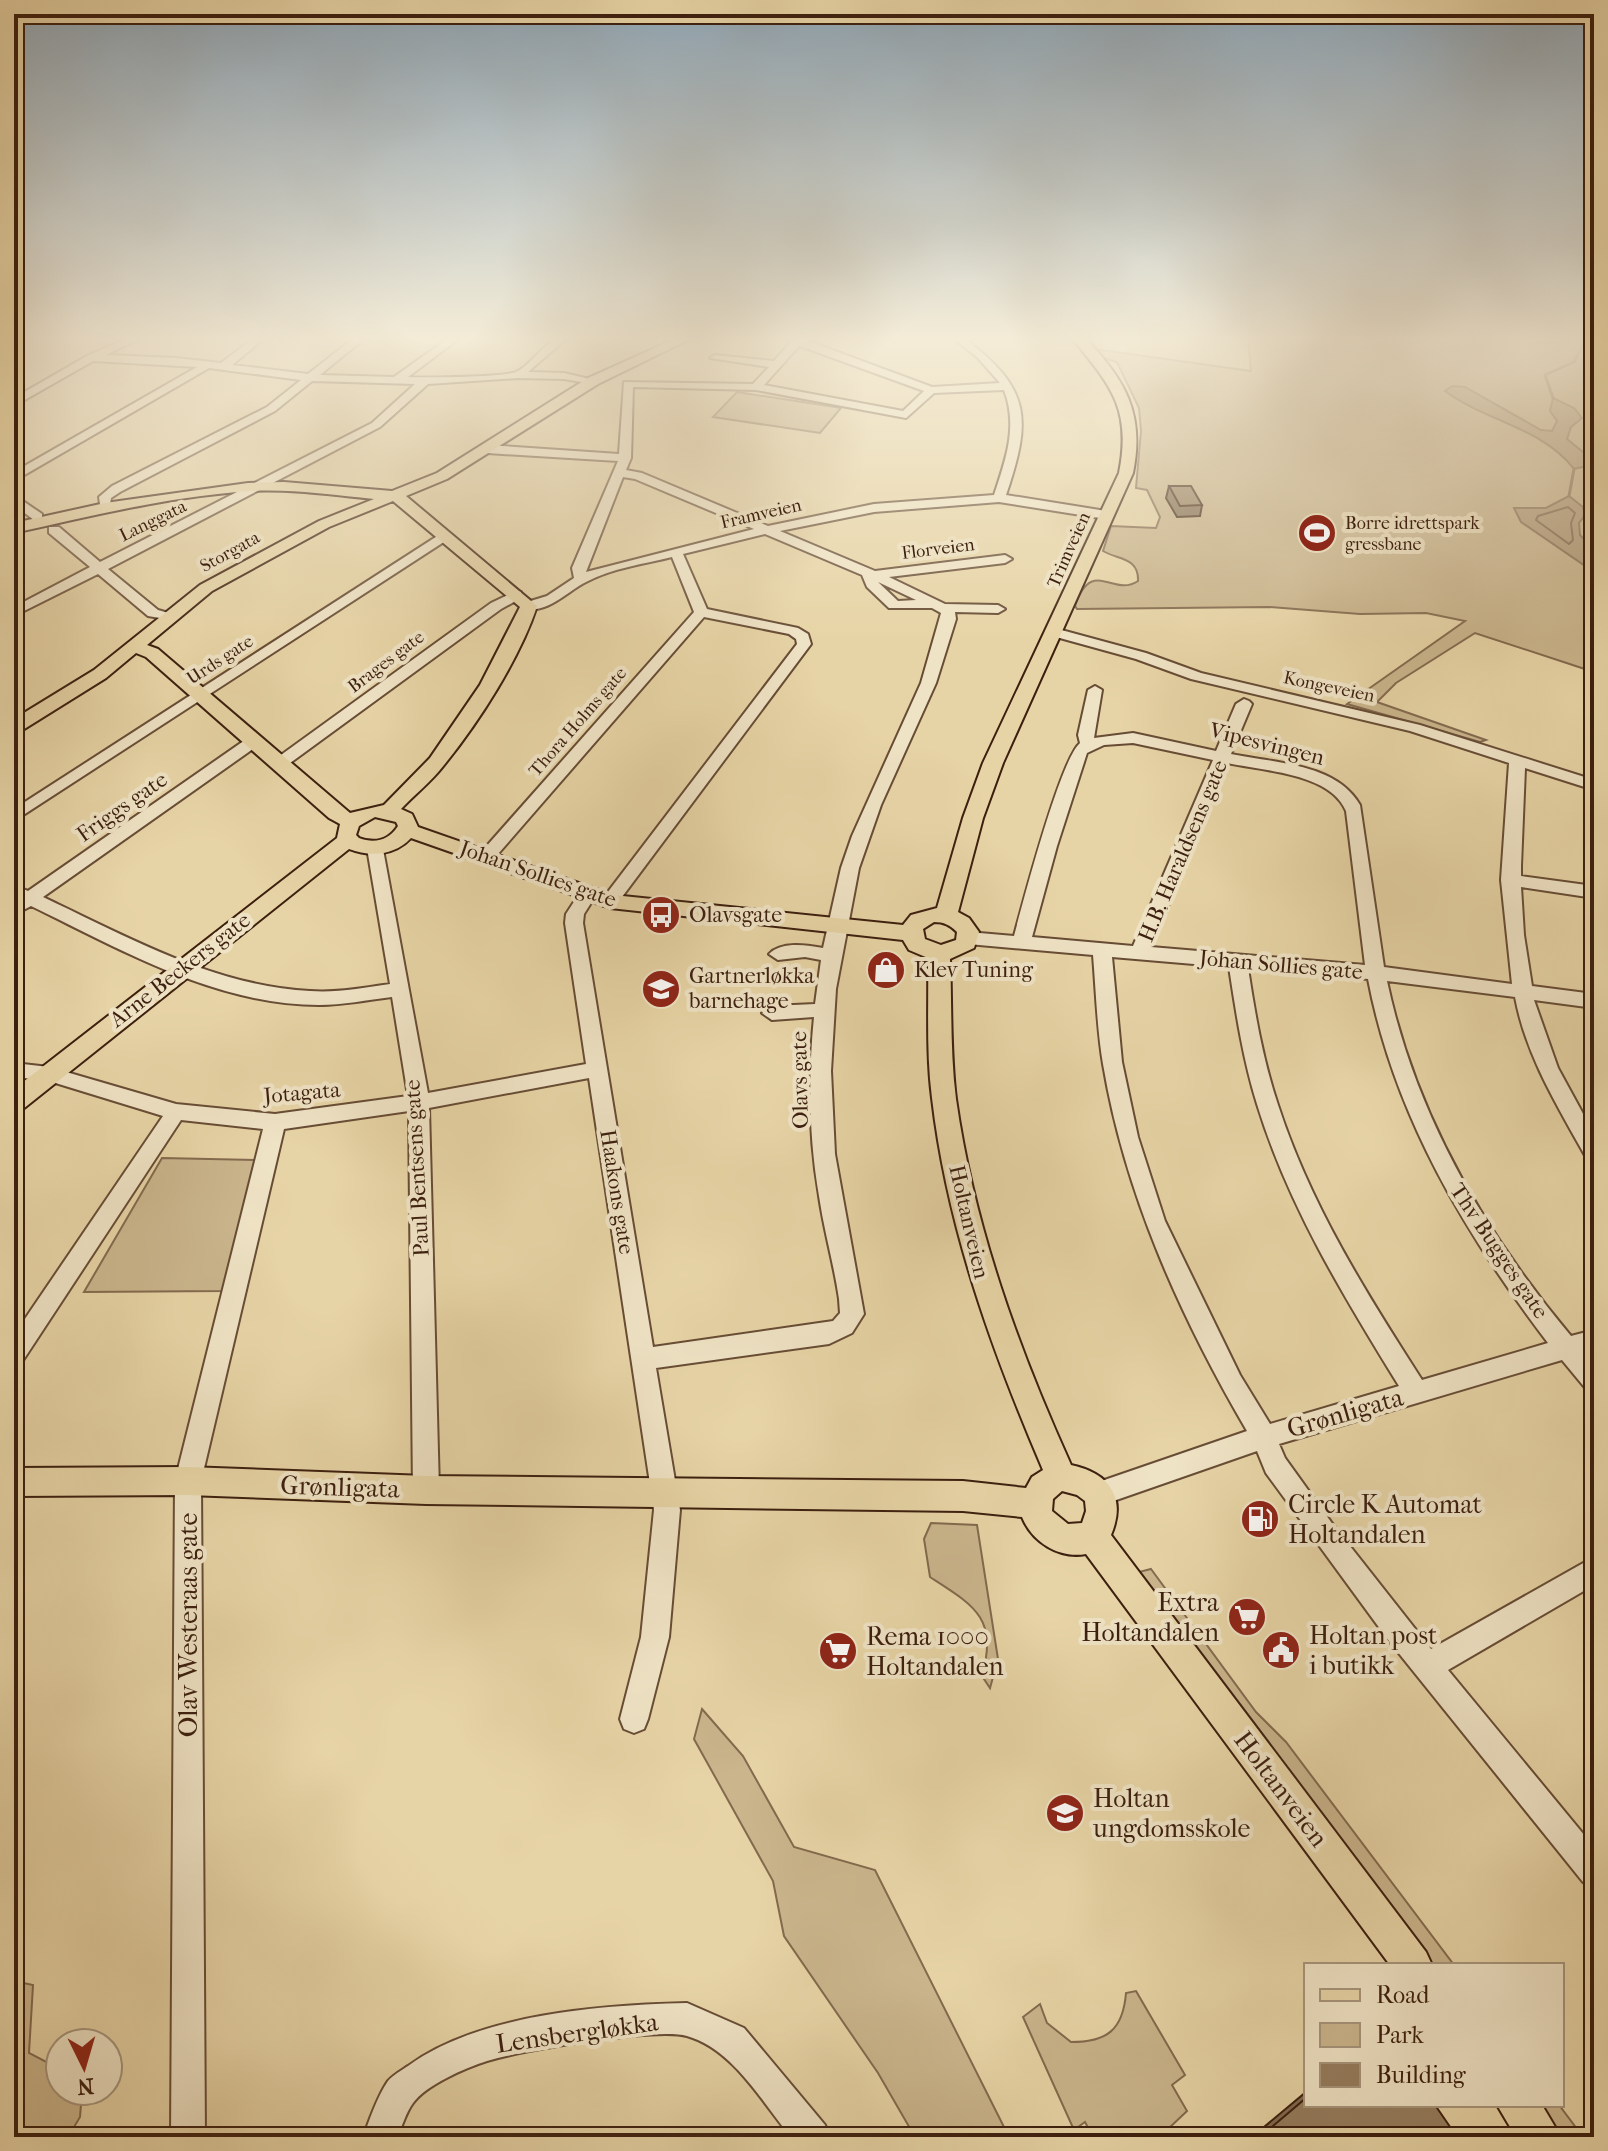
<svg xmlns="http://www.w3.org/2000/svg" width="1608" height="2151" viewBox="0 0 1608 2151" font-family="'IM FELL French Canon',serif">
	<rect width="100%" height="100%" fill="#e7d4a6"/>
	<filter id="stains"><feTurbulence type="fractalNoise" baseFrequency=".0025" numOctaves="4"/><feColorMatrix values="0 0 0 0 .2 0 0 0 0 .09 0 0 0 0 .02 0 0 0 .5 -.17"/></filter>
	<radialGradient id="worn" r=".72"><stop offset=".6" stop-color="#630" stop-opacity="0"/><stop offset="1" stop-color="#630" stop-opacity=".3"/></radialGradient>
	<g fill="#cab58c" stroke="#836a4e" stroke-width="2">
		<path d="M 1248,338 L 1594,338 L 1594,672 L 1475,633 L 1396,683 L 1377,702 L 1486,740 L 1480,742 L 1347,704 L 1465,621 L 1426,613 L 1360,614 L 1269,607 L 1077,609 L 1075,606 C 1092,556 1113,598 1138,581 C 1139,557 1118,560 1103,551 L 1111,526 L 1156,528 L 1160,517 L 1147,490 L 1136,488 L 1141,431 L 1139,408 L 1117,362 L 1100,357 L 1095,349 L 1251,371 Z"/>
		<path d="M 737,392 L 841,408 L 820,433 L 713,417 Z"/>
		<path d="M 162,1158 L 257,1160 L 223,1291 L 84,1292 Z"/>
		<path d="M 931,1523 L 977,1525 L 998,1659 L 990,1688 L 982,1676 C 998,1618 975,1606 930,1577 L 924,1539 Z"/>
		<path d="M 1151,1569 L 1256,1712 L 1286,1742 L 1454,1965 L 1428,1965 L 1135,1573 Z"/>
		<path d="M 702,1709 L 743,1756 L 794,1847 L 875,1870 L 1009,2137 L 915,2137 L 878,2073 L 784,1936 L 773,1881 L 694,1739 Z"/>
		<path d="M 14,1981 L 33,1985 L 29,2053 L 60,2069 L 60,2091 L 82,2092 L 80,2117 L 68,2137 L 14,2137 Z"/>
		<path d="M 1136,1991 L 1185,2075 L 1172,2085 L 1187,2111 L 1168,2129 L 1171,2137 L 1093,2137 L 1085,2122 L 1074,2130 L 1023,2017 L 1040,2004 L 1047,2023 L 1071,2042 C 1107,2042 1123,2030 1126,1993 Z"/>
		<path d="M 1533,2105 L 1559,2105 L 1583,2137 L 1557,2137 Z"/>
	</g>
	<g fill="#ad9673" stroke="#80664b" stroke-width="2">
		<path d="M 1452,386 L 1465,387 L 1541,430 L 1552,431 L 1557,421 L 1550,411 L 1553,398 L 1574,408 L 1582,418 L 1571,427 L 1567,439 L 1593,460 L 1587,466 L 1574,469 C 1543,428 1485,421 1445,391 Z"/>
		<path d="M 1569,496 L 1583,507 L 1585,515 L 1579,523 L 1580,535 L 1594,550 L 1594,572 L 1521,522 L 1514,508 L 1546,508 Z"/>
	</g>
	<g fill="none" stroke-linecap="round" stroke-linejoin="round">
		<path stroke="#745a41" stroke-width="2" d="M 1568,507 L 1575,513 L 1571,523 L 1573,540 L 1569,544 L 1536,520 L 1538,516 Z"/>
		<g stroke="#80664b" stroke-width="3">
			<path d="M 1553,398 L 1545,375 L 1574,362 L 1583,344 L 1581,338"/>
			<path d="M 1569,496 L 1574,469"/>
		</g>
		<g stroke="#674c35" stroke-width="4">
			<g id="minor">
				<path d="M 127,338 L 140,338 L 106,355 L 176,358 L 221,363 L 254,338 L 265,338 L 232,365 L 308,374 L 354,338 L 365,338 L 320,375 L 394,377 L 449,338 L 460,338 L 408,377 C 425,378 503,377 516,372 C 535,363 544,338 567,338 L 528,372 L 564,373 L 598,381 L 593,384 L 564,379 L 518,378 L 428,384 L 380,427 L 108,569 L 158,610 L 172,614 L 172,620 L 148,616 L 98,574 L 14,616 L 14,607 L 90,567 L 49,533 L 49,527 L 59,527 L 100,562 L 372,423 L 415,384 L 312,381 L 275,411 L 120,492 L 111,498 L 109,511 L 101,511 L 99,497 L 112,486 L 267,407 L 301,380 L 209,368 L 14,481 L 14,472 L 197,367 L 93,361 L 14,406 L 14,398 L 87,356 Z"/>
				<path d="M 784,338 L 812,338 L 808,341 L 932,387 L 1000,383 L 978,358 L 953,338 L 964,338 C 1031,389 1032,418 1006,495 L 1106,511 L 1112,515 L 1106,519 L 999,502 L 874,512 L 780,531 L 875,571 L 1005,555 L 1012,559 L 1005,563 L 889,577 L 945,604 L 998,605 L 1005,609 L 998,613 L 955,612 L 956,619 L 936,683 L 881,805 L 859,868 L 836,989 L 831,1071 L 835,1154 L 864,1314 L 852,1333 L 829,1344 L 656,1368 L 680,1510 L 669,1637 L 648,1719 L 644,1729 L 634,1733 L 624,1729 L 620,1719 L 641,1637 L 654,1510 L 589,1078 L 429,1108 L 439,1490 L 435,1498 L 426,1502 L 417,1498 L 413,1490 L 409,1111 L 284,1129 L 201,1481 L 205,2137 L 171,2137 L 175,1481 L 263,1129 L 181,1120 L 22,1362 L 14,1365 L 14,1335 L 163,1116 L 49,1081 L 14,1077 L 14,1063 L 49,1067 L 176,1104 L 275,1114 L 408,1096 L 392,997 C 367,1000 343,1005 319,1005 C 216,1005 120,949 31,906 L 14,915 L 14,885 L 28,891 L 248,738 L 260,738 L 260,744 L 43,897 C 128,937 214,986 310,991 C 336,993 363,988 390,984 L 367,848 L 370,844 L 382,844 L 428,1093 L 586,1064 L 565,923 L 566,914 L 581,891 L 593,891 L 596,895 L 584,914 L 583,923 L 653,1347 L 833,1321 L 840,1313 L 839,1299 C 834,1264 824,1231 819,1196 C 809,1138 808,1076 814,1017 L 772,1020 L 762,1013 L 772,1006 L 815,1004 L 821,960 L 805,957 L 778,960 L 769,954 C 781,941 807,945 823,948 L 841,868 L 852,836 L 921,683 L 941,613 L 932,608 L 889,608 L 867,587 L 862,575 L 765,534 L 683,554 L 707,609 L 798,628 L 808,634 L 811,644 L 616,905 L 610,907 L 601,901 L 797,644 L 796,639 L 789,634 L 704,617 L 491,862 L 479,862 L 476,858 L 694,612 L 672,557 C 644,564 612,568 586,582 C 566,592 549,613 524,609 L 524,603 L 547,596 L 574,578 L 572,568 L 618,461 L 487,453 L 481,449 L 487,445 L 619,454 L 624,382 L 753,384 L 769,367 L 710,358 L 715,355 L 774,361 L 791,342 ZM 799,346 L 800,346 L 924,391 L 903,411 L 764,385 ZM 633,387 L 756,390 L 906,418 L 934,393 L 1004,390 C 1018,426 1006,459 994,495 L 874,504 L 768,526 L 642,473 L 626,470 L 631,458 ZM 623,477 L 635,479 L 754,529 L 586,572 ZM 878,582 L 916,600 L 898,601 Z"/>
				<path d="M 14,495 L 42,514 L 42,520 L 34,520 L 14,505 Z"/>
				<path d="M 442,533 L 453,536 L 14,821 L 14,809 Z"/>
				<path d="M 516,591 L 521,592 L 521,598 L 501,609 L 286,766 L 274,766 L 274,760 L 491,603 Z"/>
				<path d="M 1054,628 L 1146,653 L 1201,673 L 1420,725 L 1594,780 L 1594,790 L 1525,768 L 1521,866 L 1521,876 L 1594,886 L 1594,898 L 1521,887 L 1524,935 L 1532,986 L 1594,994 L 1594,1008 L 1534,1000 L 1558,1068 L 1594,1134 L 1594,1161 L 1587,1159 C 1558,1107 1526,1056 1515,997 L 1387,981 C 1415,1114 1484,1232 1571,1336 L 1594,1330 L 1594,1350 L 1585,1353 L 1594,1363 L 1594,1392 L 1586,1389 L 1562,1360 L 1279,1444 L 1285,1458 L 1331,1522 L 1431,1649 L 1594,1557 L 1594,1585 L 1448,1670 L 1594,1847 L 1594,1886 L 1583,1882 L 1389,1641 L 1266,1473 L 1257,1451 L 1099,1506 L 1090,1503 L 1086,1494 L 1090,1485 L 1247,1431 C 1181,1318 1125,1195 1103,1064 C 1097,1029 1096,991 1093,955 L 968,944 L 959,938 L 968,932 L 1014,936 C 1023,903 1060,760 1080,743 L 1078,735 L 1088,690 L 1095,686 L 1102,690 L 1094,738 L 1133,733 L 1216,751 L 1236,704 L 1244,699 L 1249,701 L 1252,704 L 1231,754 C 1274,763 1336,763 1360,805 L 1384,967 L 1512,984 L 1501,880 L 1509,763 L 1410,731 L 1191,679 L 1136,659 L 1049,635 L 1047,632 ZM 1133,743 L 1213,760 L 1133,946 L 1032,937 L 1057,846 L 1087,753 L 1104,745 ZM 1227,763 C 1264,771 1330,773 1346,811 L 1365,965 L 1151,947 ZM 1112,957 L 1229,967 C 1236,1013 1243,1059 1257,1104 C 1288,1205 1344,1297 1399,1386 L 1270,1424 L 1240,1375 L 1165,1221 L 1138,1137 L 1122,1062 ZM 1248,968 L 1368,979 C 1394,1115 1465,1234 1548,1343 L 1422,1380 C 1366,1293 1310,1204 1278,1105 C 1263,1061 1255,1014 1248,968 Z"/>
				<path d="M 687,2003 L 744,2028 L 825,2125 L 830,2137 L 791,2137 C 762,2102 733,2049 687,2036 C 656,2027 521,2051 487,2061 C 465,2068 426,2085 413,2103 C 406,2112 402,2127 397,2137 L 363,2137 C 370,2119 377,2097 388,2081 C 393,2075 402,2070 408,2066 C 479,2014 601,2005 687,2003 Z"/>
			</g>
		</g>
		<g stroke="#3c1f0f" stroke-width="4">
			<g id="major">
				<path d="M 677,338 L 692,338 L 598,384 L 447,479 L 406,496 L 537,606 C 520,658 479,722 444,765 C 432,781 415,794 401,809 L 412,814 L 418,827 L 613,895 L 903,925 L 911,915 L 937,908 L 963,818 L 983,763 L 1119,473 C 1132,408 1110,385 1072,338 L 1085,338 C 1125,380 1145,413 1133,473 L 1003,763 L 983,818 L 958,912 L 969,918 L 979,932 L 974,948 L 950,959 C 952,1006 950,1053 956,1099 C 974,1226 1018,1348 1071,1465 C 1109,1473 1127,1497 1111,1535 L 1426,1952 L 1432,1965 L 1390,1965 L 1086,1554 C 1059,1559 1032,1542 1022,1517 L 963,1511 L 426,1504 L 188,1495 L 14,1496 L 14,1468 L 188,1467 L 426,1476 L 963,1481 L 1026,1488 L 1032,1477 L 1043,1470 C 992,1351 947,1227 932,1098 C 926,1052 929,1005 928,958 L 909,950 L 903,940 L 610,908 L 411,838 C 394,856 370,857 349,849 L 23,1109 L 14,1111 L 14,1089 L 337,838 L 340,824 L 329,818 L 146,657 L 136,653 L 106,678 L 21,731 L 14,733 L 14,719 L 94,670 L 200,585 L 319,521 L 374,499 C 333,495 292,489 251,491 C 171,496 91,516 14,533 L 14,523 L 105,503 L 248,483 L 284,482 L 392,491 L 437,473 L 588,378 ZM 393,501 L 520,607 L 480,685 L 430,758 L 384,805 L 350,813 L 158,649 L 147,645 L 212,591 L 329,527 ZM 375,817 L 396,822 L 398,826 C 389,840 375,844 359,838 L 356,835 L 359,826 ZM 934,922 C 944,922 950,925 957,932 L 956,940 L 941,945 L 925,939 L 923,929 ZM 1062,1491 L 1077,1495 L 1085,1501 L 1086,1511 L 1082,1523 L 1068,1524 L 1052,1511 L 1053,1499 Z"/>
				<path d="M 1497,2105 L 1542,2105 L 1561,2137 L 1516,2137 Z"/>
			</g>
		</g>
		<use href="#minor" fill="#efe3c5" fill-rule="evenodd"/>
		<use href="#major" fill="#e7d4a6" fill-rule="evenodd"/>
	</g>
	<g fill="#806c51" stroke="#3c1f0f" stroke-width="2">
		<path d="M 1169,486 L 1202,505 L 1200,516 L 1177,517 L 1166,498 Z"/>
		<path d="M 1306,2092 L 1306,2105 L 1457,2137 L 1252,2137 Z"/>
	</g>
	<g fill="#957d5e" stroke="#3c1f0f" stroke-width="2">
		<path d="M 1169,486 L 1191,486 L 1202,505 L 1180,506 Z"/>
		<path d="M 1306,2098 L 1306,2105 L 1435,2105 L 1457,2137 L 1260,2137 Z"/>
	</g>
	<linearGradient id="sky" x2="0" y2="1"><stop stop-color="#90a8b9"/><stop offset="0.53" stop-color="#f4ecd7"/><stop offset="1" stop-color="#f4ecd7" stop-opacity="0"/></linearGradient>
	<rect width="1608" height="639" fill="url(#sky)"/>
	<defs>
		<g id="stadium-disc" transform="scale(2)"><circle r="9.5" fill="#8f2418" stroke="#efe3c5"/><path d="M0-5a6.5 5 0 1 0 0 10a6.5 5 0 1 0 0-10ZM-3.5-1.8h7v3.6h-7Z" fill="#fff"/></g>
		<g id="bus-disc" transform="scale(2)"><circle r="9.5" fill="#8f2418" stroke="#efe3c5"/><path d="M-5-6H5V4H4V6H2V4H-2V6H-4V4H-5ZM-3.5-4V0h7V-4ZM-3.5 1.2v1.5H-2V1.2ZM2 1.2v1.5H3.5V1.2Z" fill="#fff"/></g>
		<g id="shop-disc" transform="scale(2)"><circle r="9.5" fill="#8f2418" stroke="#efe3c5"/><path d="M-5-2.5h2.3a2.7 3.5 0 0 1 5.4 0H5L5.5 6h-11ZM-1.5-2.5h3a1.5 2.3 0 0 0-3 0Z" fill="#fff"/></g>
		<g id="school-disc" transform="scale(2)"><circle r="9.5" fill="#8f2418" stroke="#efe3c5"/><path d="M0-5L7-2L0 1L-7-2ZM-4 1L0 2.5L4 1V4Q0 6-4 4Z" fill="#fff"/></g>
		<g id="fuel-disc" transform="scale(2)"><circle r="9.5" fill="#8f2418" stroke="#efe3c5"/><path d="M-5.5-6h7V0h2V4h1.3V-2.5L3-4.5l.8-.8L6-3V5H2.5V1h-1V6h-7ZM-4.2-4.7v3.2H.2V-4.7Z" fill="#fff"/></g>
		<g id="supermarket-disc" transform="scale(2)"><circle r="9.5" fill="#8f2418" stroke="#efe3c5"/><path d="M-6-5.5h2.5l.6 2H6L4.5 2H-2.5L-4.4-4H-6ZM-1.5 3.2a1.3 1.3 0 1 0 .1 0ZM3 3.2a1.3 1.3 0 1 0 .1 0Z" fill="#fff"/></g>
		<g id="civic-disc" transform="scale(2)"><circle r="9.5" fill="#8f2418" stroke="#efe3c5"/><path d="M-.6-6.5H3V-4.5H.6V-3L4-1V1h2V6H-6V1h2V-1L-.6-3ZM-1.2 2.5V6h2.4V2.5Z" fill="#fff"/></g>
	</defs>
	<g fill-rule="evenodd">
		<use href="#stadium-disc" x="1317" y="533"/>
		<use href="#bus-disc" x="661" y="915"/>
		<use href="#shop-disc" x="886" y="970"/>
		<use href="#school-disc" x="661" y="989"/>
		<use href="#fuel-disc" x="1260" y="1519"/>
		<use href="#supermarket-disc" x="1247" y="1617"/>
		<use href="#civic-disc" x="1281" y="1650"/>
		<use href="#supermarket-disc" x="838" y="1651"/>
		<use href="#school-disc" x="1065" y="1813"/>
	</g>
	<g text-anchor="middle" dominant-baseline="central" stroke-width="8" stroke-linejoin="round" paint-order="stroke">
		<g font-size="18" fill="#3c1f0f" stroke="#efe3c5">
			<text transform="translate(761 514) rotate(-13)">Framveien</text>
			<text transform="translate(153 521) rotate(-26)">Langgata</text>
			<text transform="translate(938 549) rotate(-7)">Florveien</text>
			<text transform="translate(1069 550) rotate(-66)">Trimveien</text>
			<text transform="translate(230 552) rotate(-29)">Storgata</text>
			<text transform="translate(220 660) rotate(-33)">Urds gate</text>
			<text transform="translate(386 662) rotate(-37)">Brages gate</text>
			<text transform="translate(1329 687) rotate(12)">Kongeveien</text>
			<text transform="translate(578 722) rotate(-49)">Thora Holms gate</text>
		</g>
		<g font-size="18" fill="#3c1f0f" stroke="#efe3c5" text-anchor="start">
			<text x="1345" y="523">Borre idrettspark<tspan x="1345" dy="21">gressbane</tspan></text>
		</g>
		<g font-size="22" fill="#3c1f0f" stroke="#efe3c5">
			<text transform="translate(1267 744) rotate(14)">Vipesvingen</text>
			<text transform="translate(122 807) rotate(-35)">Friggs gate</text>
			<text transform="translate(1183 851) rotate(-67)">H.B. Haraldsens gate</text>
			<text transform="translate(538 874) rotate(19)">Johan Sollies gate</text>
			<text transform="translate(1281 965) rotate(5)">Johan Sollies gate</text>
			<text transform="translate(180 970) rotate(-38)">Arne Beckers gate</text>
			<text transform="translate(800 1080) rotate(-91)">Olavs gate</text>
			<text transform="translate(302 1093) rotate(-5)">Jotagata</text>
			<text transform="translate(417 1168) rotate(-93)">Paul Bentsens gate</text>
			<text transform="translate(617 1192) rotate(81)">Haakons gate</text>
			<text transform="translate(969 1222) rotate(77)">Holtanveien</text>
			<text transform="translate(1499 1251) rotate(56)">Thv Bugges gate</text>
		</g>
		<g font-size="22" fill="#3c1f0f" stroke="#efe3c5" text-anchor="start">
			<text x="689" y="915">Olavsgate</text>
			<text x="914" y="970">Klev Tuning</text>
			<text x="689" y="976">Gartnerløkka<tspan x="689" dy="25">barnehage</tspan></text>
		</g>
		<g font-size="26" fill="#3c1f0f" stroke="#efe3c5">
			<text transform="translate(1345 1413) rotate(-16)">Grønligata</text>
			<text transform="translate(340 1487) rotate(2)">Grønligata</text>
			<text transform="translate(188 1625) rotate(-90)">Olav Westeraas gate</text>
			<text transform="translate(1281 1789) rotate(53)">Holtanveien</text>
			<text transform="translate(577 2033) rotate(-8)">Lensbergløkka</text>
		</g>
		<g font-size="26" fill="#3c1f0f" stroke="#efe3c5" text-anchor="start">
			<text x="1288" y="1504">Circle K Automat<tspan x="1288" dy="30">Holtandalen</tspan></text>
			<text x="1219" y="1602" text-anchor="end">Extra<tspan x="1219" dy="30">Holtandalen</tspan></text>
			<text x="1309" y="1635">Holtan post<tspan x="1309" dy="30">i butikk</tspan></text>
			<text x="866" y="1636">Rema 1000<tspan x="866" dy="30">Holtandalen</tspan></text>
			<text x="1093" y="1798">Holtan<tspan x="1093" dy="30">ungdomsskole</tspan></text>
		</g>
	</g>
	<rect width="1608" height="2151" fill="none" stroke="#e7d4a6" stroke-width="48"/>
	<rect x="16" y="16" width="1576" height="2119" fill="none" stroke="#3c1f0f" stroke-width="4"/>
	<rect x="24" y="24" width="1560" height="2103" fill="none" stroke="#3c1f0f" stroke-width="2"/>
	<rect x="1304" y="1963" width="260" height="144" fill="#efe3c5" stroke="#a7957c" stroke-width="2"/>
	<rect x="1320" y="1989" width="40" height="12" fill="#e7d4a6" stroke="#a7957c" stroke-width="2"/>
	<text x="1376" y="2003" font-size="24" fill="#3c1f0f">Road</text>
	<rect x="1320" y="2023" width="40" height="24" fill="#cab58c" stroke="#a7957c" stroke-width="2"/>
	<text x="1376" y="2043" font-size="24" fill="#3c1f0f">Park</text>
	<rect x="1320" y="2063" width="40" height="24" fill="#957d5e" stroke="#a7957c" stroke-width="2"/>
	<text x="1376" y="2083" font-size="24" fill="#3c1f0f">Building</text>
	<g transform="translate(84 2067) rotate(175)"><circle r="38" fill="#efe3c5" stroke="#a7957c" stroke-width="2"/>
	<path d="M0-6L14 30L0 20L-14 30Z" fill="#8f2418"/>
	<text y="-12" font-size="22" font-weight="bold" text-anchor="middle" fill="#3c1f0f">N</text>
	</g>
	<rect width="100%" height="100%" filter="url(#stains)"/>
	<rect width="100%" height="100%" fill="url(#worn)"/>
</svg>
